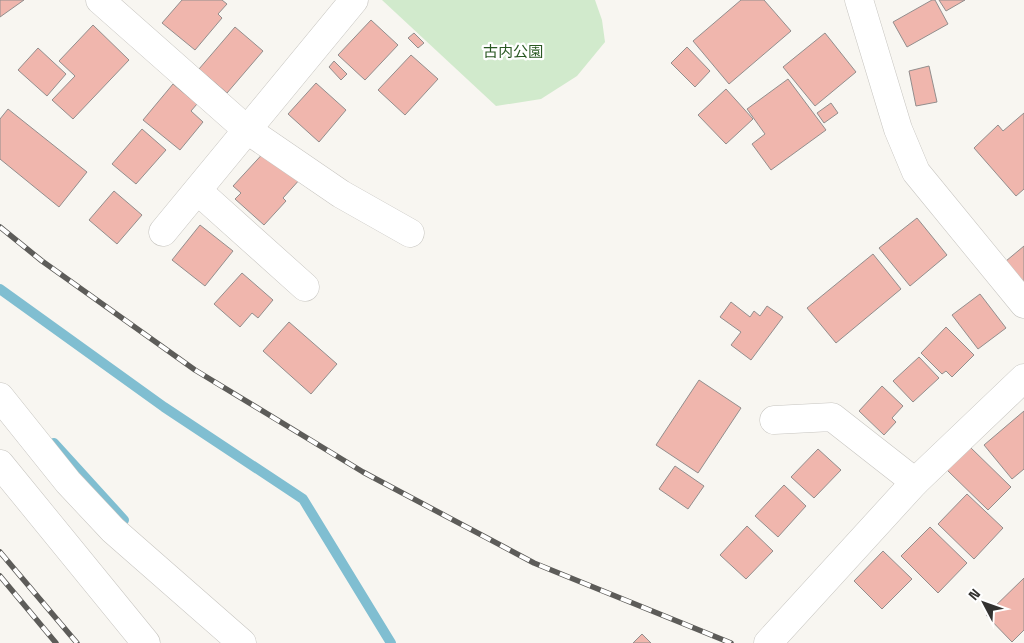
<svg xmlns="http://www.w3.org/2000/svg" width="1024" height="643" viewBox="0 0 1024 643" font-family="'Space Grotesk','Noto Sans JP',sans-serif">
	<rect width="100%" height="100%" fill="#f8f6f1"/>
	<path fill="#d1eacc" d="M 382,0 L 595,0 L 602,20 L 605,42 L 577,76 L 541,99 L 496,106 Z"/>
	<g fill="none" stroke-linecap="round" stroke-linejoin="round">
		<g stroke="#80bed1" stroke-width="10">
			<path d="M 0,289 L 164,407 L 303,499 L 391,643"/>
			<path d="M 54,443 L 124,520"/>
		</g>
	</g>
	<g fill="#f0b6ad" stroke="#938e8d">
		<path d="M 0,0 L 24,0 L 0,17 Z"/>
		<path d="M 182,0 L 222,0 L 227,4 L 218,14 L 222,18 L 195,50 L 162,23 Z"/>
		<path d="M 741,0 L 764,0 L 791,31 L 729,84 L 693,41 Z"/>
		<path d="M 932,0 L 935,0 L 948,24 L 907,47 L 893,22 Z"/>
		<path d="M 939,0 L 965,0 L 946,11 Z"/>
		<path d="M 371,20 L 398,45 L 365,80 L 338,55 Z"/>
		<path d="M 93,25 L 129,60 L 73,119 L 52,100 L 75,76 L 59,61 Z"/>
		<path d="M 235,27 L 263,51 L 227,93 L 199,69 Z"/>
		<path d="M 414,33 L 424,43 L 418,48 L 408,38 Z"/>
		<path d="M 825,33 L 856,72 L 815,106 L 783,67 Z"/>
		<path d="M 687,47 L 710,71 L 695,87 L 671,63 Z"/>
		<path d="M 38,48 L 66,74 L 47,96 L 18,70 Z"/>
		<path d="M 411,55 L 438,79 L 405,115 L 378,90 Z"/>
		<path d="M 334,61 L 347,74 L 341,80 L 329,67 Z"/>
		<path d="M 929,66 L 937,102 L 916,106 L 909,71 Z"/>
		<path d="M 788,79 L 826,130 L 771,170 L 752,144 L 765,134 L 747,109 Z"/>
		<path d="M 316,83 L 346,110 L 319,142 L 288,114 Z"/>
		<path d="M 173,84 L 197,104 L 191,111 L 203,122 L 180,150 L 143,120 Z"/>
		<path d="M 726,89 L 753,119 L 726,144 L 698,115 Z"/>
		<path d="M 831,103 L 838,113 L 824,123 L 817,113 Z"/>
		<path d="M 8,109 L 87,172 L 59,207 L 0,159 L 0,119 Z"/>
		<path d="M 1024,113 L 1024,189 L 1016,196 L 974,148 L 998,125 L 1003,131 Z"/>
		<path d="M 142,129 L 166,150 L 136,184 L 112,164 Z"/>
		<path d="M 268,148 L 301,178 L 283,198 L 286,201 L 264,225 L 235,199 L 241,193 L 233,186 Z"/>
		<path d="M 114,191 L 142,215 L 117,244 L 89,220 Z"/>
		<path d="M 917,218 L 947,255 L 910,286 L 879,248 Z"/>
		<path d="M 200,225 L 233,251 L 205,286 L 172,260 Z"/>
		<path d="M 1024,246 L 1024,283 L 1006,261 Z"/>
		<path d="M 873,254 L 901,289 L 836,343 L 807,308 Z"/>
		<path d="M 242,273 L 273,300 L 258,318 L 252,313 L 240,327 L 214,304 Z"/>
		<path d="M 980,294 L 1006,328 L 978,349 L 952,315 Z"/>
		<path d="M 731,302 L 750,317 L 754,311 L 760,316 L 767,306 L 783,317 L 751,360 L 731,345 L 741,332 L 720,317 Z"/>
		<path d="M 289,322 L 337,364 L 311,394 L 263,351 Z"/>
		<path d="M 946,327 L 974,355 L 952,377 L 946,371 L 942,374 L 921,353 Z"/>
		<path d="M 919,357 L 939,378 L 913,402 L 893,381 Z"/>
		<path d="M 699,380 L 741,408 L 698,473 L 656,445 Z"/>
		<path d="M 882,386 L 903,406 L 892,418 L 896,422 L 884,435 L 859,411 Z"/>
		<path d="M 1024,411 L 1024,469 L 1012,479 L 984,445 Z"/>
		<path d="M 970,447 L 1011,487 L 988,510 L 947,470 Z"/>
		<path d="M 818,449 L 841,470 L 814,498 L 791,477 Z"/>
		<path d="M 675,466 L 704,486 L 688,509 L 659,489 Z"/>
		<path d="M 784,485 L 806,506 L 778,537 L 755,516 Z"/>
		<path d="M 967,494 L 1003,528 L 974,559 L 938,524 Z"/>
		<path d="M 747,526 L 773,551 L 746,579 L 720,555 Z"/>
		<path d="M 930,527 L 967,563 L 938,593 L 901,556 Z"/>
		<path d="M 883,551 L 912,579 L 882,609 L 854,581 Z"/>
		<path d="M 1024,578 L 1024,630 L 1012,642 L 986,615 Z"/>
		<path d="M 642,634 L 651,643 L 633,643 Z"/>
	</g>
	<g fill="none" stroke-linecap="round" stroke-linejoin="round">
		<g stroke="#c7c5c0" stroke-width="29">
			<g id="minor">
				<path d="M 100,0 L 246,129 L 341,194 L 410,233"/>
				<path d="M 859,0 L 898,129 L 916,172 L 1024,304"/>
				<path d="M 198,191 L 305,287"/>
				<path d="M 163,232 L 354,0"/>
				<path d="M 0,397 L 68,482 L 113,530 L 242,643"/>
				<path d="M 774,420 L 832,417 L 915,482"/>
				<path d="M 0,464 L 146,643"/>
				<path d="M 768,643 L 915,482 L 1024,378"/>
			</g>
		</g>
		<use href="#minor" stroke="#fff" stroke-width="28"/>
		<g stroke="#5d5c59" stroke-width="5.5">
			<g id="rail">
				<path d="M 0,227 L 42,261 L 195,370 L 363,472 L 534,563 L 731,643"/>
				<path d="M 0,552 L 77,643"/>
				<path d="M 0,576 L 56,643"/>
			</g>
		</g>
		<use href="#rail" stroke="#fff" stroke-width="4" stroke-dasharray="11" stroke-linecap="butt"/>
	</g>
	<g text-anchor="middle" dominant-baseline="central" stroke-width="4.5" stroke-linejoin="round" paint-order="stroke">
		<g font-size="15" fill="#295822" stroke="#fff">
			<text x="513" y="51">古内公園</text>
		</g>
	</g>
	<g transform="translate(984 603) rotate(311)" stroke="#ffffff" stroke-width="4" paint-order="stroke">
	<path d="M0-4L9 19L0 12L-9 19Z" fill="#333230"/>
	<text y="-8" font-size="14" font-weight="bold" text-anchor="middle" fill="#333230">N</text>
	</g>
</svg>
